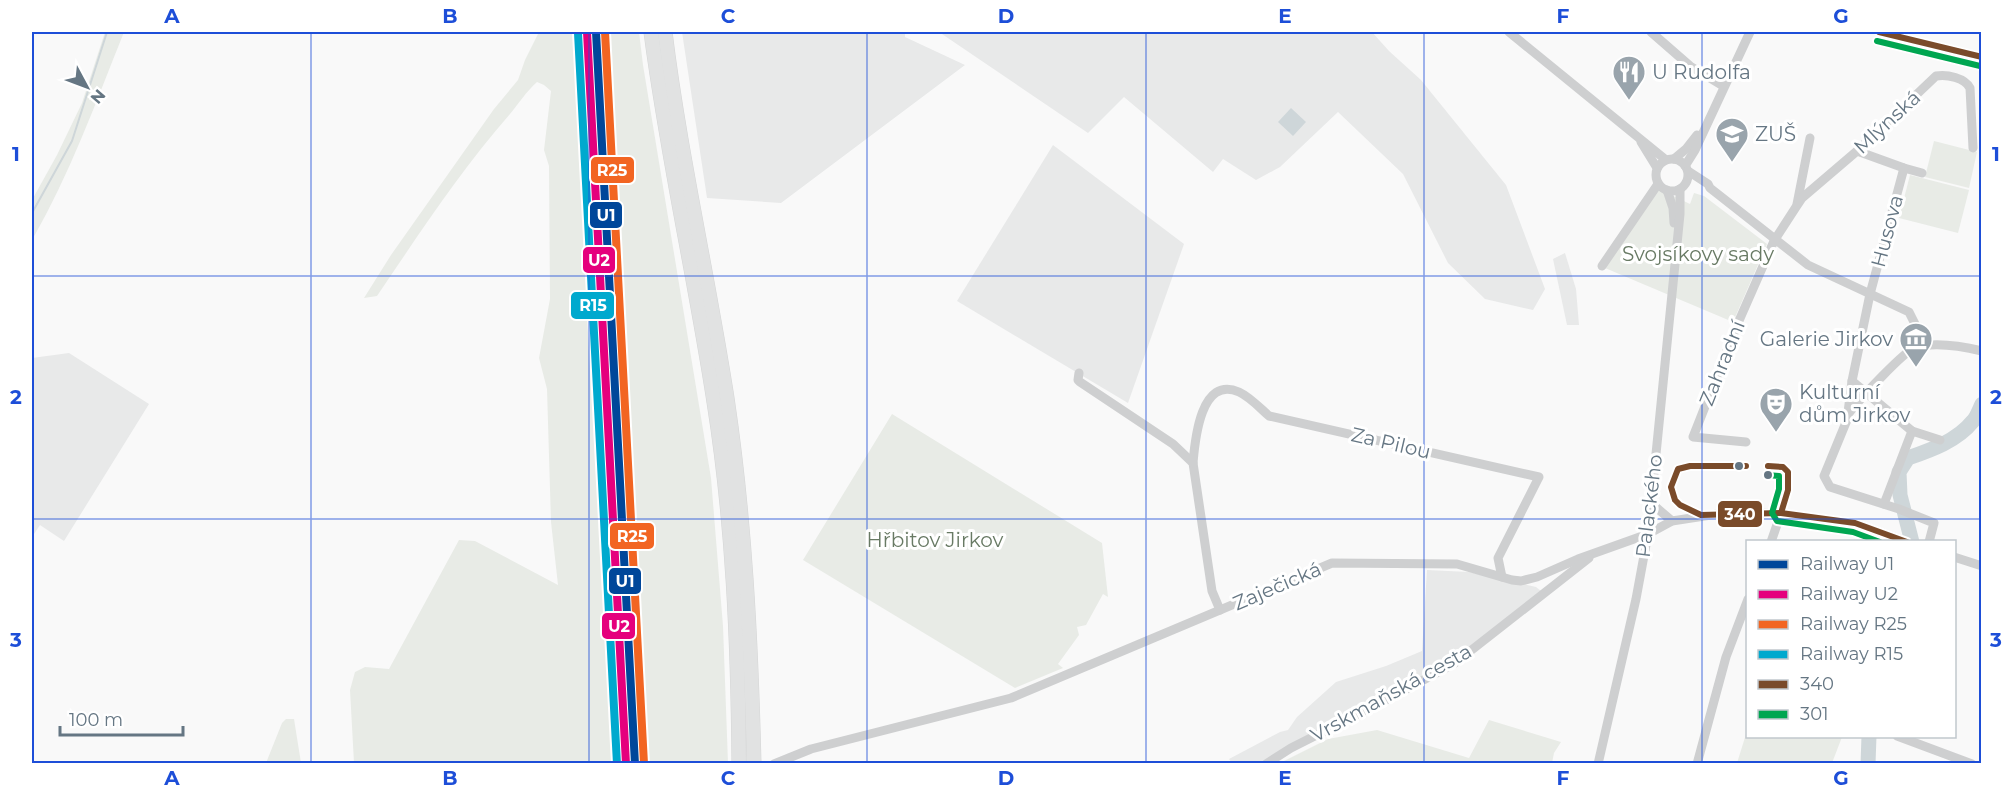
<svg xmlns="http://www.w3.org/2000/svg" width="2013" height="795" viewBox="0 0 2013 795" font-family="Montserrat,sans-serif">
	<rect width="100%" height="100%" fill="#f9f9f9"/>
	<g fill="#e8e9e9">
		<path d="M 590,32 L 609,32 L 648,763 L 628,763 Z"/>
		<path d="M 682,32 L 905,32 L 905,37 L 965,65 L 781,203 L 707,198 Z"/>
		<path d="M 939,32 L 1366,32 L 1369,34 L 1372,32 L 1389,51 L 1421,80 L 1506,185 L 1545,289 L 1533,310 L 1485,299 L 1448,263 L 1403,174 L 1338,112 L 1280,167 L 1256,180 L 1223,159 L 1213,172 L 1124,97 L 1088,133 Z"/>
		<path d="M 1053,145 L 1184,244 L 1128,403 L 957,301 Z"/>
		<path d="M 1565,253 L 1576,289 L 1579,325 L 1567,325 L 1553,259 Z"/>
		<path d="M 69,353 L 149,404 L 64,541 L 40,525 L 32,537 L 32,358 Z"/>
		<path d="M 1427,570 L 1469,572 L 1536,587 L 1541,591 L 1453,662 L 1290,746 L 1261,763 L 1232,763 L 1229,759 L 1280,732 L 1288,730 L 1297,717 L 1336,682 L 1386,666 L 1422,651 Z"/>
	</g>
	<g fill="#e8ebe6">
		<path d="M 105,32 L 124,32 C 96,102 70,174 32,240 L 32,200 L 57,155 L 82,103 Z"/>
		<path d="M 539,32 L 590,32 L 628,763 L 354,763 L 350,690 L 355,672 L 365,667 L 389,669 L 459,540 L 475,541 L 558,585 L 551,522 L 547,389 L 539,358 L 550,299 L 549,166 L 544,150 L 551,91 L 544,85 L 537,82 C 526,92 519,103 510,114 C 461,170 419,234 377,296 L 364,298 L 391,255 L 494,109 L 518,80 L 525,60 Z"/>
		<path d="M 609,32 L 639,32 L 643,65 L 711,478 L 723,626 L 728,763 L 648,763 Z"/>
		<path d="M 1934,141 L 1977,152 L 1969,188 L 1925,177 Z"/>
		<path d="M 1910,175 L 1969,190 L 1958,233 L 1899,218 Z"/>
		<path d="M 1657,188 L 1690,204 L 1694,193 L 1704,196 L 1767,244 L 1733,322 L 1605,268 Z"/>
		<path d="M 892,414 L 1102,543 L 1108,597 L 1103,594 L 1086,625 L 1077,627 L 1079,635 L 1058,664 L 1063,668 L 1015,688 L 803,560 Z"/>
		<path d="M 286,719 L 294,719 L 301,763 L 266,763 L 282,723 Z"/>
		<path d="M 1489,720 L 1561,742 L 1554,753 L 1552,763 L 1487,764 L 1476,760 L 1483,763 L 1280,763 L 1328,739 L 1377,730 L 1469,758 Z"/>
		<path d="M 1747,731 L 1748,736 L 1842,737 L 1832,763 L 1737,763 Z"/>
	</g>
	<path fill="#ced6d9" d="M 1291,108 L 1306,122 L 1293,136 L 1278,122 Z"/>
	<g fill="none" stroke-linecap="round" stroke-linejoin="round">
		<path stroke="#ced6d9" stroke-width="2" d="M 32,213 L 72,141 L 107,32"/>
		<g stroke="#ced6d9" stroke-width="15">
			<path d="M 1912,542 L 1900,495 L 1899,472 L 1908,458 C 1931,450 1957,441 1973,421 C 1977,417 1979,410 1982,404"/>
			<path d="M 1868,764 L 1869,736"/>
		</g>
		<g stroke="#d5d6d6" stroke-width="15">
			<g id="highway">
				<path d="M 651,32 C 667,156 695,278 714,402 C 733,522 738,643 739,764"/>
				<path d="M 665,32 C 680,154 708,275 727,398 C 745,519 751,641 754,764"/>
			</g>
		</g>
		<g stroke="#cecfd0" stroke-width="9">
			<path d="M 1509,32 L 1666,160"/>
			<path d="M 1651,32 L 1690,66 L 1723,86"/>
			<path d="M 1879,32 L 1982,57"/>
			<path d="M 1641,142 L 1657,168"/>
			<path d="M 1857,151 L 1904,168 L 1922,173"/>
			<circle cx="1672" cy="175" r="16"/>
			<path d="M 1674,159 L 1686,149 L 1697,135"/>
			<path d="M 1685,166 L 1695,150 L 1750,32"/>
			<path d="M 1904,168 L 1870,294 L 1852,381 L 1847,420 L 1824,476 L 1830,487 L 1899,509 L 1934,523 L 1929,542"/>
			<path d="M 1688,171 L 1708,184 L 1710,188 L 1808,265 L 1909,312 L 1919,332 L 1923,347"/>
			<path d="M 1667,190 L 1673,208 L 1674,223"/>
			<path d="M 1797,204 L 1810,138"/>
			<path d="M 1602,266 L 1658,184"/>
			<path d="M 1079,373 L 1078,380 L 1080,382 L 1173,444 L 1193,463 L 1212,591 L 1220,610"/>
			<path d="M 1852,381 L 1912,431"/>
			<path d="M 1849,413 C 1858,401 1904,351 1916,347 C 1937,342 1961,346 1982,351"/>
			<path d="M 1746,442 L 1693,437 L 1738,323 L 1774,241 L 1796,207 L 1802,198 L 1857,151 L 1936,76 C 1947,74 1965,78 1970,88 L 1973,148"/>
			<path d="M 1193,463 C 1195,439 1201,375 1239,392 C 1250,397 1260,408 1269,416 L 1539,477 L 1498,558 L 1502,577"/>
			<path d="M 1651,503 L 1672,521"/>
			<path d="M 1884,504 L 1912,431 L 1940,440"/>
			<path d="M 1771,542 L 1781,513"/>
			<path d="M 1954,557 L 1982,566"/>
			<path d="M 1897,736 L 1972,764"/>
			<path d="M 774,764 L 811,749 L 1011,698 L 1332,563 L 1457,564 L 1512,580 L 1521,581 L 1537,577 L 1578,559 L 1648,534 L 1672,521 L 1724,513 L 1781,513 L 1855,523 L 1908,542"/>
			<path d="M 1266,764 L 1291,748 L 1388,699 L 1455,663 L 1589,558"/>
			<path d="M 1598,764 L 1636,599 L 1648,534 L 1680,214 L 1680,189"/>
			<path d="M 1697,764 L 1726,657 L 1748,599"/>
		</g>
		<use href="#highway" stroke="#e1e2e2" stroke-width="14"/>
		<g stroke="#fff" stroke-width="10">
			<g id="bus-1">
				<path d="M 1879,32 L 1982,57"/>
				<path d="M 1746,466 L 1690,466 L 1678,469 L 1671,487 L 1675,500 L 1680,505 L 1701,515 L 1781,513 L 1855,523 L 1907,542"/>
				<path d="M 1768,466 L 1783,467 L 1788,472 L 1788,490 L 1781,513"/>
			</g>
		</g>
		<g stroke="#fff" stroke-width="10">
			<g id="bus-2">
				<path d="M 1877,41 L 1980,66"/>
				<path d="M 1767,475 L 1779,476 L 1779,489 L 1772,513 L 1777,521 L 1853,532 L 1880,542"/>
			</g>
		</g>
		<use href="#bus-1" stroke="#7a4b2a" stroke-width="6"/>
		<use href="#bus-2" stroke="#00a651" stroke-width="6"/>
		<g stroke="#fff" stroke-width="12">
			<path id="rail-1" d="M 596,32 L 635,764"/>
		</g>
		<g stroke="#fff" stroke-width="12">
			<path id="rail-2" d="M 587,32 L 626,764"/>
		</g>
		<g stroke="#fff" stroke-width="12">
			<path id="rail-3" d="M 605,32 L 644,764"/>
		</g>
		<g stroke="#fff" stroke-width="12">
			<path id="rail-4" d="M 578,33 L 617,764"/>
		</g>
		<use href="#rail-1" stroke="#00479a" stroke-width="8"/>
		<use href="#rail-2" stroke="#e5007d" stroke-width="8"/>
		<use href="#rail-3" stroke="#f26522" stroke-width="8"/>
		<use href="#rail-4" stroke="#00a9ce" stroke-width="8"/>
	</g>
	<path fill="none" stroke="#1d4ed8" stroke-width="1.5" stroke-opacity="0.55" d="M 311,32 L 311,764M 589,32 L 589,764M 867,32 L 867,764M 1146,32 L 1146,764M 1424,32 L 1424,764M 1702,32 L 1702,764M 32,276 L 1982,276M 32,519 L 1982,519"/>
	<defs>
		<g id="restaurant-pin" transform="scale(1.725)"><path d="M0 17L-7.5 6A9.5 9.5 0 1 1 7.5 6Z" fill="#99a4ac" stroke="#fff"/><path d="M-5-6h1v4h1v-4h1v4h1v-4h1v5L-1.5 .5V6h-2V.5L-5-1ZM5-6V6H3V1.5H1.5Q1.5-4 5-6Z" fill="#fff"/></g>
		<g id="school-pin" transform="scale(1.725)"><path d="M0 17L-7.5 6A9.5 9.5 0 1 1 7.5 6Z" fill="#99a4ac" stroke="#fff"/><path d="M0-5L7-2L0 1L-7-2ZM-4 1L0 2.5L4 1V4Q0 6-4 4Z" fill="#fff"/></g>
		<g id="museum-pin" transform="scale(1.725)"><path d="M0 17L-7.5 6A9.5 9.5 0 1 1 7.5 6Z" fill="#99a4ac" stroke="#fff"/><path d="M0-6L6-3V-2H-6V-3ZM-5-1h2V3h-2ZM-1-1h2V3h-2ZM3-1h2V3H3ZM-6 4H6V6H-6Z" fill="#fff"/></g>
		<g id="theatre-pin" transform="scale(1.725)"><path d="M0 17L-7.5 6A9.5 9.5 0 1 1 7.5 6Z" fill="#99a4ac" stroke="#fff"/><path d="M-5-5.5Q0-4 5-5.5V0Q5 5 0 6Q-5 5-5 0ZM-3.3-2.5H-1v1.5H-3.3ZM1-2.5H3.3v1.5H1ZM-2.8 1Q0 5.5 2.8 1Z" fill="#fff"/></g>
	</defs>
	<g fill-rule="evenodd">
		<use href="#restaurant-pin" x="1629" y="72"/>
		<use href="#school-pin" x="1732" y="134"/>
		<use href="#museum-pin" x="1916" y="339"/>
		<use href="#theatre-pin" x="1776" y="404"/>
	</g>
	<g fill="#657683" stroke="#fff" stroke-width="2">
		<circle cx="1739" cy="466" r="5"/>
		<circle cx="1768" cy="475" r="5"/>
	</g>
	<g text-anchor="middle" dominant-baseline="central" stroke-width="6" stroke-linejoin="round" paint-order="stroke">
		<g font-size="20" fill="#657683" stroke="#fff" text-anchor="start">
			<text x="1652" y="72">U Rudolfa</text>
			<text x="1755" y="134">ZUŠ</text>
			<text x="1893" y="339" text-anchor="end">Galerie Jirkov</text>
			<text x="1799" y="392">Kulturní<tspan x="1799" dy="23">dům Jirkov</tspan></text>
		</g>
		<g font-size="20" fill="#657683" stroke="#fff">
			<text transform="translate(1887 122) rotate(-43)">Mlýnská</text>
			<text transform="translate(1887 231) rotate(-75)">Husova</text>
			<text transform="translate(1722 363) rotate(-68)">Zahradní</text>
			<text transform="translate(1391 443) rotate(13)">Za Pilou</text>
			<text transform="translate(1649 506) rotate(-83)">Palackého</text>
			<text transform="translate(1277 586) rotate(-23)">Zaječická</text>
			<text transform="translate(1391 693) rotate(-29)">Vrskmaňská cesta</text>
		</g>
		<g font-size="20" fill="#687a64" stroke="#fff">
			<text x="1698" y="254">Svojsíkovy sady</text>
			<text x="935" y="540">Hřbitov Jirkov</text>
		</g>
	</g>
	<g stroke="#fff" stroke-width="2">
		<rect x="590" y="156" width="45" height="28" rx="6" fill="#f26522"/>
		<rect x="589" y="201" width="34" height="28" rx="6" fill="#00479a"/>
		<rect x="582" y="246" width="34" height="28" rx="6" fill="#e5007d"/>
		<rect x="570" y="291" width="45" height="29" rx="6" fill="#00a9ce"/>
		<rect x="1717" y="500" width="46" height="28" rx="6" fill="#7a4b2a"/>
		<rect x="609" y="522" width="46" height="28" rx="6" fill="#f26522"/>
		<rect x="608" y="567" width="34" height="28" rx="6" fill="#00479a"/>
		<rect x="601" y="612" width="35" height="28" rx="6" fill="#e5007d"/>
	</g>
	<g font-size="16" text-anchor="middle" font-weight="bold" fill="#fff">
		<text x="612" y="176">R25</text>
		<text x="606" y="221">U1</text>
		<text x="599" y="266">U2</text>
		<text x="593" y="311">R15</text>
		<text x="1740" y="520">340</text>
		<text x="632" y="542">R25</text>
		<text x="625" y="587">U1</text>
		<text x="619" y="632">U2</text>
	</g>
	<rect width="2013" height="795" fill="none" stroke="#ffffff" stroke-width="66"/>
	<rect x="1746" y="540" width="210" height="198" fill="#ffffff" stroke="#c1c8cd" stroke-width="1.5"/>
	<rect x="1758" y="560" width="30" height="9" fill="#00479a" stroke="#c1c8cd" stroke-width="1.5"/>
	<text x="1800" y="570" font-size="18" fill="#657683">Railway U1</text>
	<rect x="1758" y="590" width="30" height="9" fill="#e5007d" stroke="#c1c8cd" stroke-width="1.5"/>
	<text x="1800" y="600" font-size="18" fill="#657683">Railway U2</text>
	<rect x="1758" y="620" width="30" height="9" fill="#f26522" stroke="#c1c8cd" stroke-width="1.5"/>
	<text x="1800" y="630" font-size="18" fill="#657683">Railway R25</text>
	<rect x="1758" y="650" width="30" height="9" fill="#00a9ce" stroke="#c1c8cd" stroke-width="1.5"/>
	<text x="1800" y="660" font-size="18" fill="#657683">Railway R15</text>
	<rect x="1758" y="680" width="30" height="9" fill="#7a4b2a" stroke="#c1c8cd" stroke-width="1.5"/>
	<text x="1800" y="690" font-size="18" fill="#657683">340</text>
	<rect x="1758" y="710" width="30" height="9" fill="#00a651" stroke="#c1c8cd" stroke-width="1.5"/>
	<text x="1800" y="720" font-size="18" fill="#657683">301</text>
	<g transform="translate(87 87) rotate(131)" stroke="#ffffff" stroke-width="4.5" paint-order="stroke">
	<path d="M0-4.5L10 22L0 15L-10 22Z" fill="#657683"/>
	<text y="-9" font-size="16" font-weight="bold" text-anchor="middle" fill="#657683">N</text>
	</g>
	<path d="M60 726v9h123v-9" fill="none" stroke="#657683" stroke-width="3"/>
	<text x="69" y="726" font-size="18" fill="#657683" stroke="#ffffff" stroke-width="4.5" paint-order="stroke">100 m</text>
	<rect x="33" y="33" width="1947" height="729" fill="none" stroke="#1d4ed8" stroke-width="2"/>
	<g font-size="20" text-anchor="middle" font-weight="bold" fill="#1d4ed8">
		<text x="172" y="23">A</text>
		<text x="450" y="23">B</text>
		<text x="728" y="23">C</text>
		<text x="1006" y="23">D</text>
		<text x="1285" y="23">E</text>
		<text x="1563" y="23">F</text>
		<text x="1841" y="23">G</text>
		<text x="16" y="161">1</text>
		<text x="1996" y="161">1</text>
		<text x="16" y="404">2</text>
		<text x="1996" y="404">2</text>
		<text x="16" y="647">3</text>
		<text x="1996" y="647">3</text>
		<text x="172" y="785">A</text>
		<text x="450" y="785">B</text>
		<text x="728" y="785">C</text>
		<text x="1006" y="785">D</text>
		<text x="1285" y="785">E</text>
		<text x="1563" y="785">F</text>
		<text x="1841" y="785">G</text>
	</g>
</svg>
